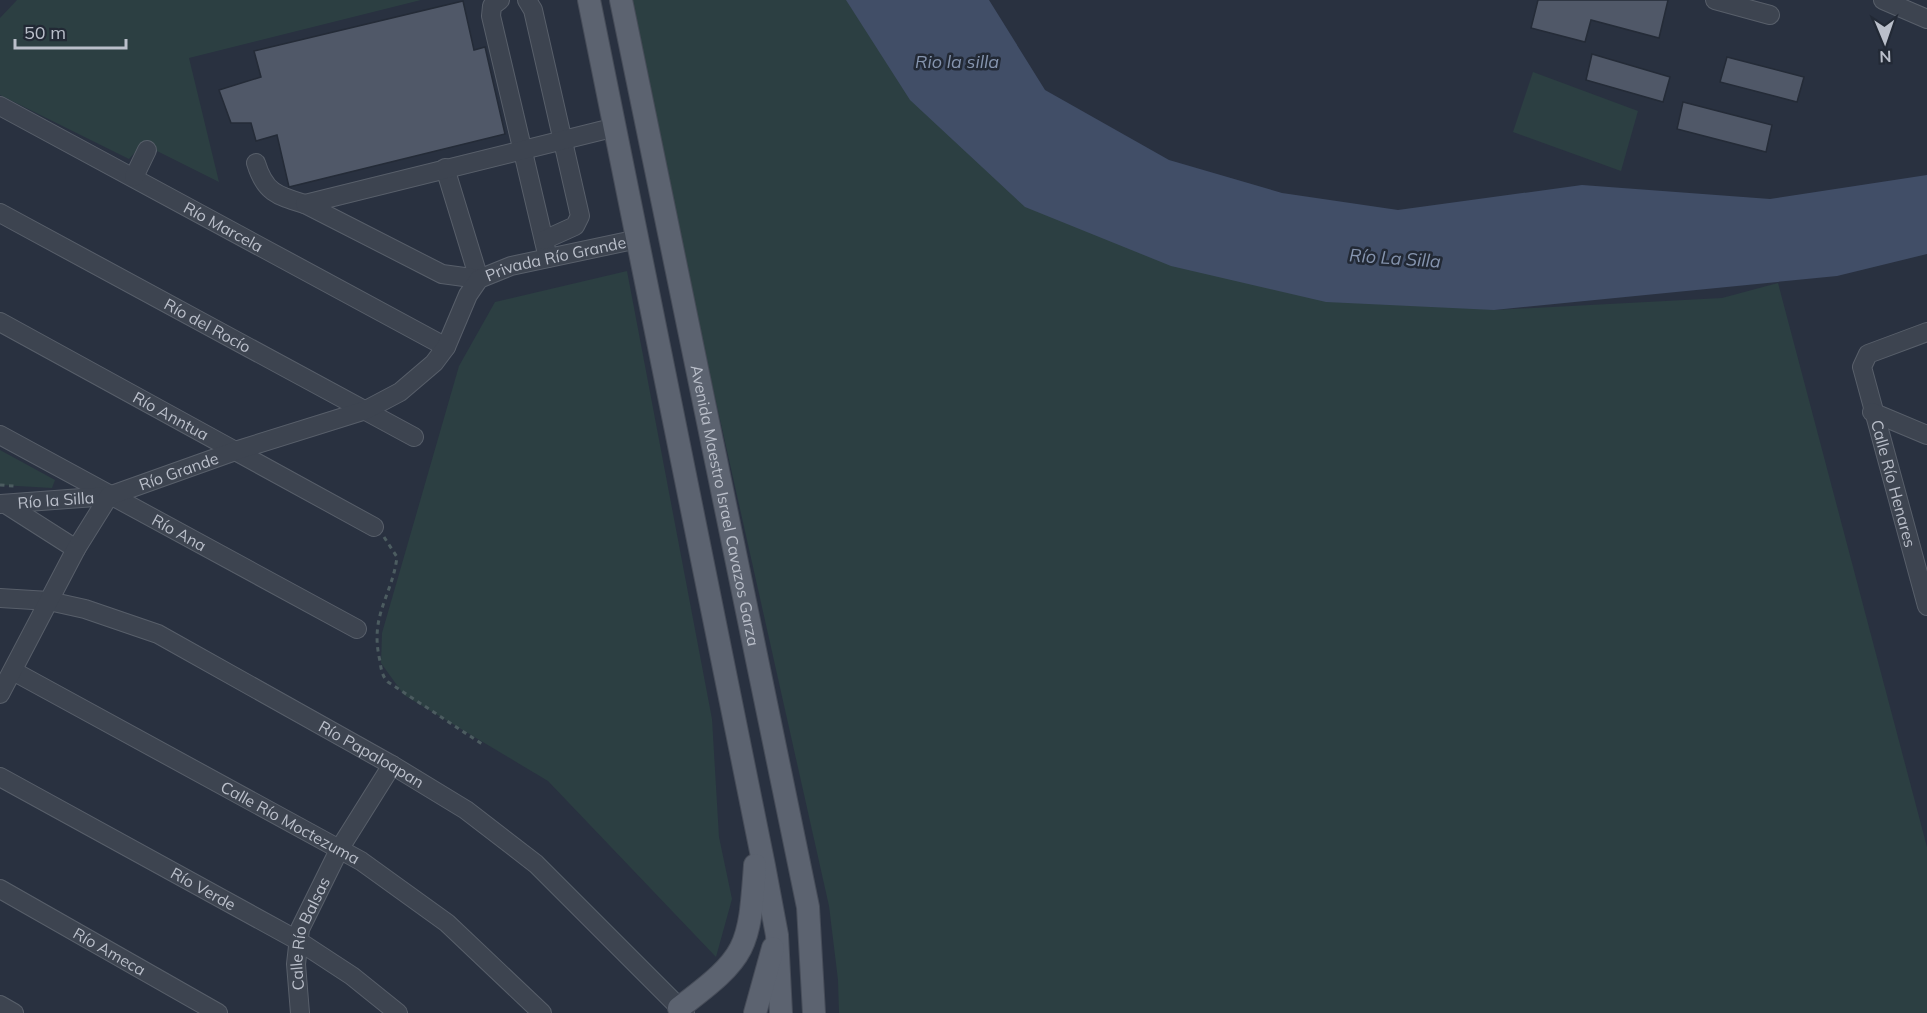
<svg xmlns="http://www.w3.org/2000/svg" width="1927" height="1013" viewBox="0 0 1927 1013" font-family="Mulish,sans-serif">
	<rect width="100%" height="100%" fill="#293140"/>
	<g fill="#2c3f42">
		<path d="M 17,0 L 421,0 L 189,58 L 219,182 L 143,144 L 129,159 L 0,95 L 0,18 Z"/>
		<path d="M 626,0 L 900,0 L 972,121 L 1494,310 L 1722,298 L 1778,283 L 1927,847 L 1927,1013 L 839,1013 L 838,980 L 829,906 Z"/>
		<path d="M 1533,72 L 1638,111 L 1621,171 L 1513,132 Z"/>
		<path d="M 627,271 L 712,719 L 719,837 L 732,899 L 716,957 L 548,781 L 404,695 L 381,663 L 382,633 L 459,366 L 495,302 Z"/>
		<path d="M 0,450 L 55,480 L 52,488 L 0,485 Z"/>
	</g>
	<path fill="#414e67" d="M 846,0 L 989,0 L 1045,90 L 1169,160 L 1282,193 L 1398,210 L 1582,185 L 1770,199 L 1927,175 L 1927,254 L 1837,276 L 1494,310 L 1326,302 L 1171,266 L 1025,207 L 910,100 Z"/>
	<g fill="#505868" stroke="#242b37" stroke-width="1.5">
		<path d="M 1538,0 L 1668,0 L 1659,38 L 1591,20 L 1585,42 L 1531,28 Z"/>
		<path d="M 463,1 L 474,50 L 485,47 L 505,134 L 289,187 L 277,135 L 256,141 L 251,123 L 231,123 L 219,90 L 261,77 L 254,51 Z"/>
		<path d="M 1592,54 L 1670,77 L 1663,102 L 1586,80 Z"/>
		<path d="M 1727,57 L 1804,77 L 1797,102 L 1720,82 Z"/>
		<path d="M 1683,102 L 1772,125 L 1766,152 L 1677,129 Z"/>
	</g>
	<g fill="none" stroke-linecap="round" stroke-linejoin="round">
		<g stroke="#585f6a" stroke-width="20">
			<g id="minor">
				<path d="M 500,0 L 492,6 L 491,16 L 548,258"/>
				<path d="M 527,0 L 533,10 L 580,216 L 575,226 L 544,240"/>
				<path d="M 1715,0 L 1770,15"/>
				<path d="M 1883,0 L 1927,19"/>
				<path id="s1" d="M 0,106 L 446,347"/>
				<path d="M 256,163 C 265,193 278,196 305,204"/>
				<path d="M 445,168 L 479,279"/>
				<path d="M 134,177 L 147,150"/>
				<path id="s2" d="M 0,213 L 414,437"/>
				<path d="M 479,279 L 442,274 L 305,204 L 616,127"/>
				<path id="s3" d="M 0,322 L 374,527"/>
				<path id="s4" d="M 1927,332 L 1868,354 L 1862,367 L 1927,606"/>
				<path d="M 1872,412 L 1927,435"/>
				<path id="s5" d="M 0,435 L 357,629"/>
				<path id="s6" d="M 0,504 L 109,496"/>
				<path d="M 7,505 L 76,549"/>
				<path id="s7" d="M 0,598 L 49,601 L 85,609 L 158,634 L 392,765 L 466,810 L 536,864 L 685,1013"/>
				<path id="s8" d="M 13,671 L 361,861 L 447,923 L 542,1013"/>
				<path id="s9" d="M 0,694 L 76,549 L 109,496 L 238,450 L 366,410 L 400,392 L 434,363 L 446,347 L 468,295 L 479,279 L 511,266 L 638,239"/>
				<path id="s10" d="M 0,777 L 297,940 L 352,976 L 398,1013"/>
				<path id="s11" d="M 0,889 L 218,1013"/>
				<path d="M 0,1005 L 14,1013"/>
				<path id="s12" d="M 300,1013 L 296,964 L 300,929 L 340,848 L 392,765"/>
			</g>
		</g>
		<g stroke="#474d59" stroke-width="24">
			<g id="major">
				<path d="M 589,0 L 764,866 L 777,935 L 781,1013"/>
				<path id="s13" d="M 621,0 L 808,907 L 814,1013"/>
				<path d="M 679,1008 C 748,956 749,949 755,865"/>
				<path d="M 755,1013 L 773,948"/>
			</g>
		</g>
		<g stroke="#4c5c60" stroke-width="3" stroke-dasharray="4.5 4.5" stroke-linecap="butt">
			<path d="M 0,485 L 14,486"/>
			<path d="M 384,537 L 397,557 C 392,597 369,615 380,661 C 381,669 382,676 388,682 L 485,746"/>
		</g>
		<use href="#minor" stroke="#3d4450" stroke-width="18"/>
		<use href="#major" stroke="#5c6370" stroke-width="22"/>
	</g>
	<g text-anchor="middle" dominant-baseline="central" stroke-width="5" stroke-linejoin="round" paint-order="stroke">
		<g font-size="16" fill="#babfca" stroke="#222935">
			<text stroke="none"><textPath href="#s1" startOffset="254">Río Marcela</textPath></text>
			<text stroke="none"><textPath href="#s9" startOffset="756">Privada Río Grande</textPath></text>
			<text stroke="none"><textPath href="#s2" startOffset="236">Río del Rocío</textPath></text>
			<text stroke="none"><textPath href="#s3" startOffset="195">Río Anntua</textPath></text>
			<text stroke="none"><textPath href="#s9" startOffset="300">Río Grande</textPath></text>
			<text stroke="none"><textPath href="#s4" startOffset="198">Calle Río Henares</textPath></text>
			<text stroke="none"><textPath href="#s6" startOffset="56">Río la Silla</textPath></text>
			<text stroke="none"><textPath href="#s13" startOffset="516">Avenida Maestro Israel Cavazos Garza</textPath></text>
			<text stroke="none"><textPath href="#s5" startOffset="204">Río Ana</textPath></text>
			<text stroke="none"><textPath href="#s7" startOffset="408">Río Papaloapan</textPath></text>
			<text stroke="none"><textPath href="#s8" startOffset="316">Calle Río Moctezuma</textPath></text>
			<text stroke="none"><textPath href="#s10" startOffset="232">Río Verde</textPath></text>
			<text stroke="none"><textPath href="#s12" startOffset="82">Calle Río Balsas</textPath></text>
			<text stroke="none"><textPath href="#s11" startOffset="126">Río Ameca</textPath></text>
		</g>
		<g font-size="18" font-style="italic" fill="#8594ae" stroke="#222935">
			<text x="957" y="61">Rio la silla</text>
			<text transform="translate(1395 258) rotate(4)">Río La Silla</text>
		</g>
	</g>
	<g transform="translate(1885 42) rotate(178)" stroke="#222935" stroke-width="4.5" paint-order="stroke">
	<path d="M0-4.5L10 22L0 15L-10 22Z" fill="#babfca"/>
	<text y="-9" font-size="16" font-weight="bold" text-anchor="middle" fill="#babfca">N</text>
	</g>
	<path d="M15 39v9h111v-9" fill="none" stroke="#babfca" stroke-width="3"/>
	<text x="24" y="39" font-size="18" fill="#babfca" stroke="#222935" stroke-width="4.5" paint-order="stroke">50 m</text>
</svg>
